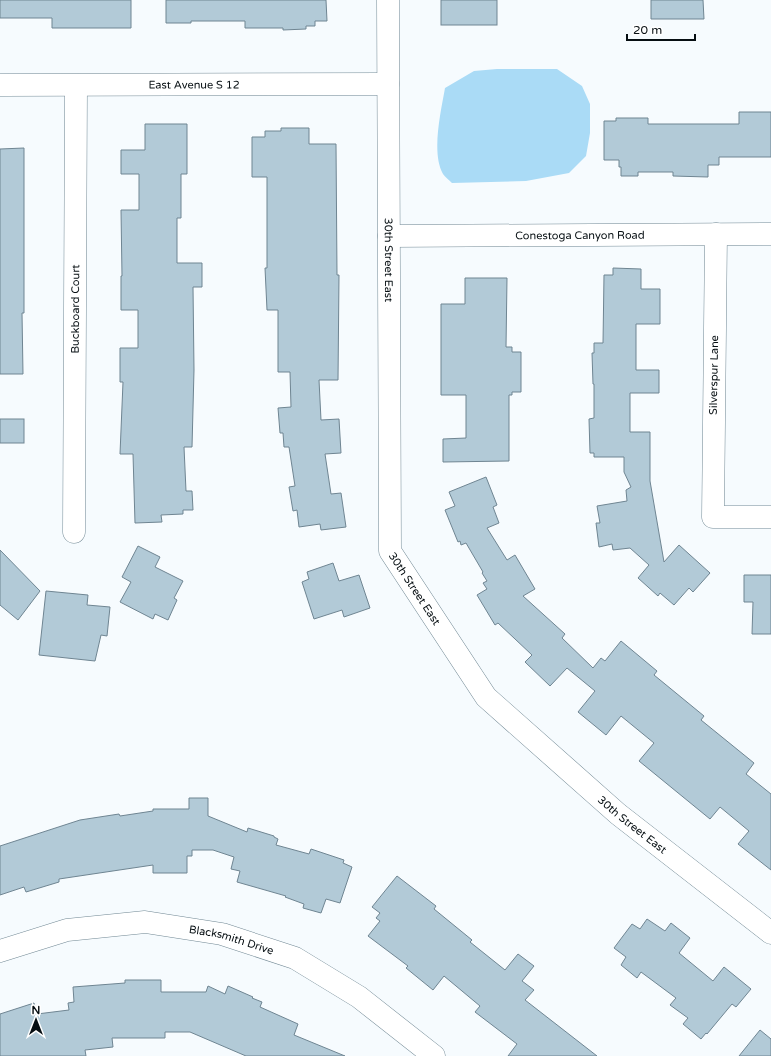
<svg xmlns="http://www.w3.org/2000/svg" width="771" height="1056" viewBox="0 0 771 1056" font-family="'Varela Round',sans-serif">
	<rect width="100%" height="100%" fill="#f6fbfe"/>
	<path fill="#aadbf6" d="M 497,69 L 557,69 L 582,86 L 590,104 L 590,133 L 586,156 L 569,173 L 526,181 L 452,183 C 449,180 445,177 443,174 C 431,153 441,111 445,88 L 474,71 Z"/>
	<g fill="#b2cad7" stroke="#6f8592">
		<path d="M 0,0 L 131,0 L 131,28 L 52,28 L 52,18 L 0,18 Z"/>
		<path d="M 166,0 L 326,0 L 327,21 L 315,21 L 315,26 L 306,26 L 306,29 L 283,30 L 283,28 L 245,28 L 245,21 L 191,21 L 191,23 L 166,23 Z"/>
		<rect x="441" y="0" width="56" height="25"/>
		<path d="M 651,0 L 703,0 L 704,19 L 651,19 Z"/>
		<path d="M 739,112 L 771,112 L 771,157 L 719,157 L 719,165 L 708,165 L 708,177 L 673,176 L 673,172 L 638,172 L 638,176 L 621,176 L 621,167 L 619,167 L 619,160 L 604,160 L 604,121 L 616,121 L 616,118 L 648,118 L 648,124 L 739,124 Z"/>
		<path d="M 145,124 L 187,124 L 187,174 L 181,174 L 181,218 L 177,218 L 177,263 L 202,263 L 202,287 L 193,287 L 194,370 L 192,447 L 184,447 L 186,491 L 192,491 L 193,510 L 183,510 L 183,514 L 161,515 L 162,522 L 135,523 L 133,454 L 120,454 L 123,382 L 120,382 L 120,348 L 138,348 L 138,310 L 121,310 L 121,276 L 122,276 L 121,210 L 139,210 L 139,174 L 121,174 L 121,150 L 145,150 Z"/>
		<path d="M 281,128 L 309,128 L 309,144 L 336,144 L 337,275 L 339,275 L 338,380 L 319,380 L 321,420 L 339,419 L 341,453 L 325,454 L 331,494 L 341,493 L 346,527 L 321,530 L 320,524 L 299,527 L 297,510 L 293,511 L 289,487 L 295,486 L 289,447 L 284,447 L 283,433 L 280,433 L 278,408 L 291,407 L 290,372 L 278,372 L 278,310 L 267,310 L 265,268 L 267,268 L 267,177 L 252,177 L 252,137 L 265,137 L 265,131 L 281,131 Z"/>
		<path d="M 24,148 L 24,313 L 22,313 L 23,374 L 0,374 L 0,149 Z"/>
		<path d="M 613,268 L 641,269 L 641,289 L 660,289 L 660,324 L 636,324 L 636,370 L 659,370 L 659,393 L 630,393 L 630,432 L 650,432 L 650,481 L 664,562 L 679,545 L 710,573 L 693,592 L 689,588 L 674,605 L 660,593 L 658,596 L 638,578 L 649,565 L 630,548 L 613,550 L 612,544 L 599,547 L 596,523 L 600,523 L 597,506 L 627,501 L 626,490 L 631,487 L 624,472 L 624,457 L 594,457 L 594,453 L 590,453 L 589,419 L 594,418 L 594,384 L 593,384 L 592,353 L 594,353 L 594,343 L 603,343 L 604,275 L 613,275 Z"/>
		<path d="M 465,278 L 507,278 L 506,347 L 512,347 L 512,352 L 521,352 L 521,392 L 512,392 L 512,395 L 509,395 L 509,461 L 443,462 L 443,439 L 466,438 L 466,395 L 441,395 L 441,304 L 465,304 Z"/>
		<rect x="0" y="419" width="24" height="24"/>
		<path d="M 486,477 L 497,505 L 493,507 L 499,523 L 487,528 L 507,560 L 515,555 L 535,589 L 523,596 L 565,634 L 562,638 L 593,668 L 601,658 L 605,661 L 621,641 L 657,671 L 654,675 L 704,716 L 701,720 L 754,763 L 746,774 L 771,794 L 771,870 L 738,844 L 749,831 L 720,807 L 710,819 L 639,761 L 654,743 L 621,716 L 606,735 L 578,712 L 595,691 L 567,668 L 550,686 L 525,662 L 532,655 L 498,623 L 495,625 L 477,595 L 487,589 L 483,583 L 487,581 L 482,573 L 483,572 L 466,543 L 461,545 L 460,541 L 458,542 L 445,510 L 455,506 L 449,492 Z"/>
		<path d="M 138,546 L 160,557 L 155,567 L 183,581 L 174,598 L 177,600 L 168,620 L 155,614 L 153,619 L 120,602 L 131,582 L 122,577 Z"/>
		<path d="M 0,550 L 40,591 L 18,620 L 0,605 Z"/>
		<path d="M 333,563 L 339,581 L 359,575 L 370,608 L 344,617 L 342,610 L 314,619 L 302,582 L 309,579 L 307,572 Z"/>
		<path d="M 744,575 L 771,575 L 771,634 L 752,634 L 753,602 L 744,602 Z"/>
		<path d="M 46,591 L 88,595 L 87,605 L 110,607 L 107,636 L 101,635 L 95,661 L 39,655 Z"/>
		<path d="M 189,798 L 208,798 L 208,816 L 247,832 L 248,828 L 274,836 L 274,837 L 278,839 L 276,845 L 309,854 L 311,849 L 344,860 L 343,863 L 352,867 L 340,903 L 326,899 L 321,913 L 303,908 L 304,904 L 285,897 L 286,896 L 237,882 L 240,871 L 231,869 L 234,857 L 213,850 L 192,850 L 192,856 L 187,856 L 187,873 L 153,873 L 153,865 L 59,879 L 59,882 L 26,892 L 24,887 L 0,895 L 0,846 L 80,820 L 119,814 L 120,816 L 153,811 L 153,809 L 189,809 Z"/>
		<path d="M 397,876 L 436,906 L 434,909 L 472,940 L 470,942 L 505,970 L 518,954 L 534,966 L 522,981 L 534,990 L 525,1000 L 597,1056 L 508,1056 L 517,1044 L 475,1012 L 480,1006 L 444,976 L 433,990 L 406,968 L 408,966 L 368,936 L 380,921 L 376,918 L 380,913 L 372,907 Z"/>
		<path d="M 647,919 L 665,931 L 671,923 L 690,938 L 679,953 L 713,981 L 724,967 L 751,989 L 736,1007 L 732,1004 L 707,1034 L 706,1033 L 701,1039 L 683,1024 L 688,1018 L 670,1005 L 676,998 L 641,972 L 637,978 L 621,965 L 626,957 L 614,948 L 632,924 L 640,929 Z"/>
		<path d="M 125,980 L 161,980 L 161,992 L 206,992 L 208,986 L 225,994 L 228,986 L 253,997 L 252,998 L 262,1002 L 260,1007 L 298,1024 L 294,1035 L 345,1056 L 246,1056 L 190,1032 L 165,1032 L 165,1038 L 112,1038 L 113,1047 L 85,1050 L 86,1056 L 0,1056 L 0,1014 L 34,1003 L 37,1014 L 69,1010 L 68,1003 L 74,1002 L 73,987 L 125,983 Z"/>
		<path d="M 760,1030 L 771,1039 L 771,1056 L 739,1056 Z"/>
	</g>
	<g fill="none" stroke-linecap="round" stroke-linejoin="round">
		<g stroke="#718894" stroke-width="23">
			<g id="minor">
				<path id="s1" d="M 388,0 L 390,551 L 486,697 L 618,814 L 771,933"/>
				<path id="s2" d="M 0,85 L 388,84"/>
				<path d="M 716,234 L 713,517 L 771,517"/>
				<path id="s3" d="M 389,236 L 771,234"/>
				<path id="s4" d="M 74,532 L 76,86"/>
				<path id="s5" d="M 0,951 L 67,930 L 145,922 L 222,934 L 295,958 L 359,997 L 434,1056"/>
			</g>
		</g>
		<use href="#minor" stroke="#fff" stroke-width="22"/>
	</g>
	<g text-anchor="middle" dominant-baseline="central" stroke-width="3" stroke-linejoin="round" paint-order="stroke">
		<g font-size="11" fill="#060e12" stroke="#fff">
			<text stroke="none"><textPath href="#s2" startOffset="194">East Avenue S 12</textPath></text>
			<text stroke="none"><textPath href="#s3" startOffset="191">Conestoga Canyon Road</textPath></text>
			<text stroke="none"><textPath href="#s1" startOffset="260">30th Street East</textPath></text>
			<text stroke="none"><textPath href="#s4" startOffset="223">Buckboard Court</textPath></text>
			<text transform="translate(714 375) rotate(-89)">Silverspur Lane</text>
			<text stroke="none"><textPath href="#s1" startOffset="596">30th Street East</textPath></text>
			<text stroke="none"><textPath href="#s1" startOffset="920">30th Street East</textPath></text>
			<text stroke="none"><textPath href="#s5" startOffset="237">Blacksmith Drive</textPath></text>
		</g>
	</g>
	<g transform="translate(36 1020)" stroke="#ffffff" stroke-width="3" paint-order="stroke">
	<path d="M0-3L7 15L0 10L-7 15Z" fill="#060e12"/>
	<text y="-6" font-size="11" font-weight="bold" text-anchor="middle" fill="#060e12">N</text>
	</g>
	<path d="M627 34v6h68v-6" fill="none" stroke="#060e12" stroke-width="2"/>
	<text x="633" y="34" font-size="12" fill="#060e12" stroke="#ffffff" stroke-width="3" paint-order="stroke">20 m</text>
</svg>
